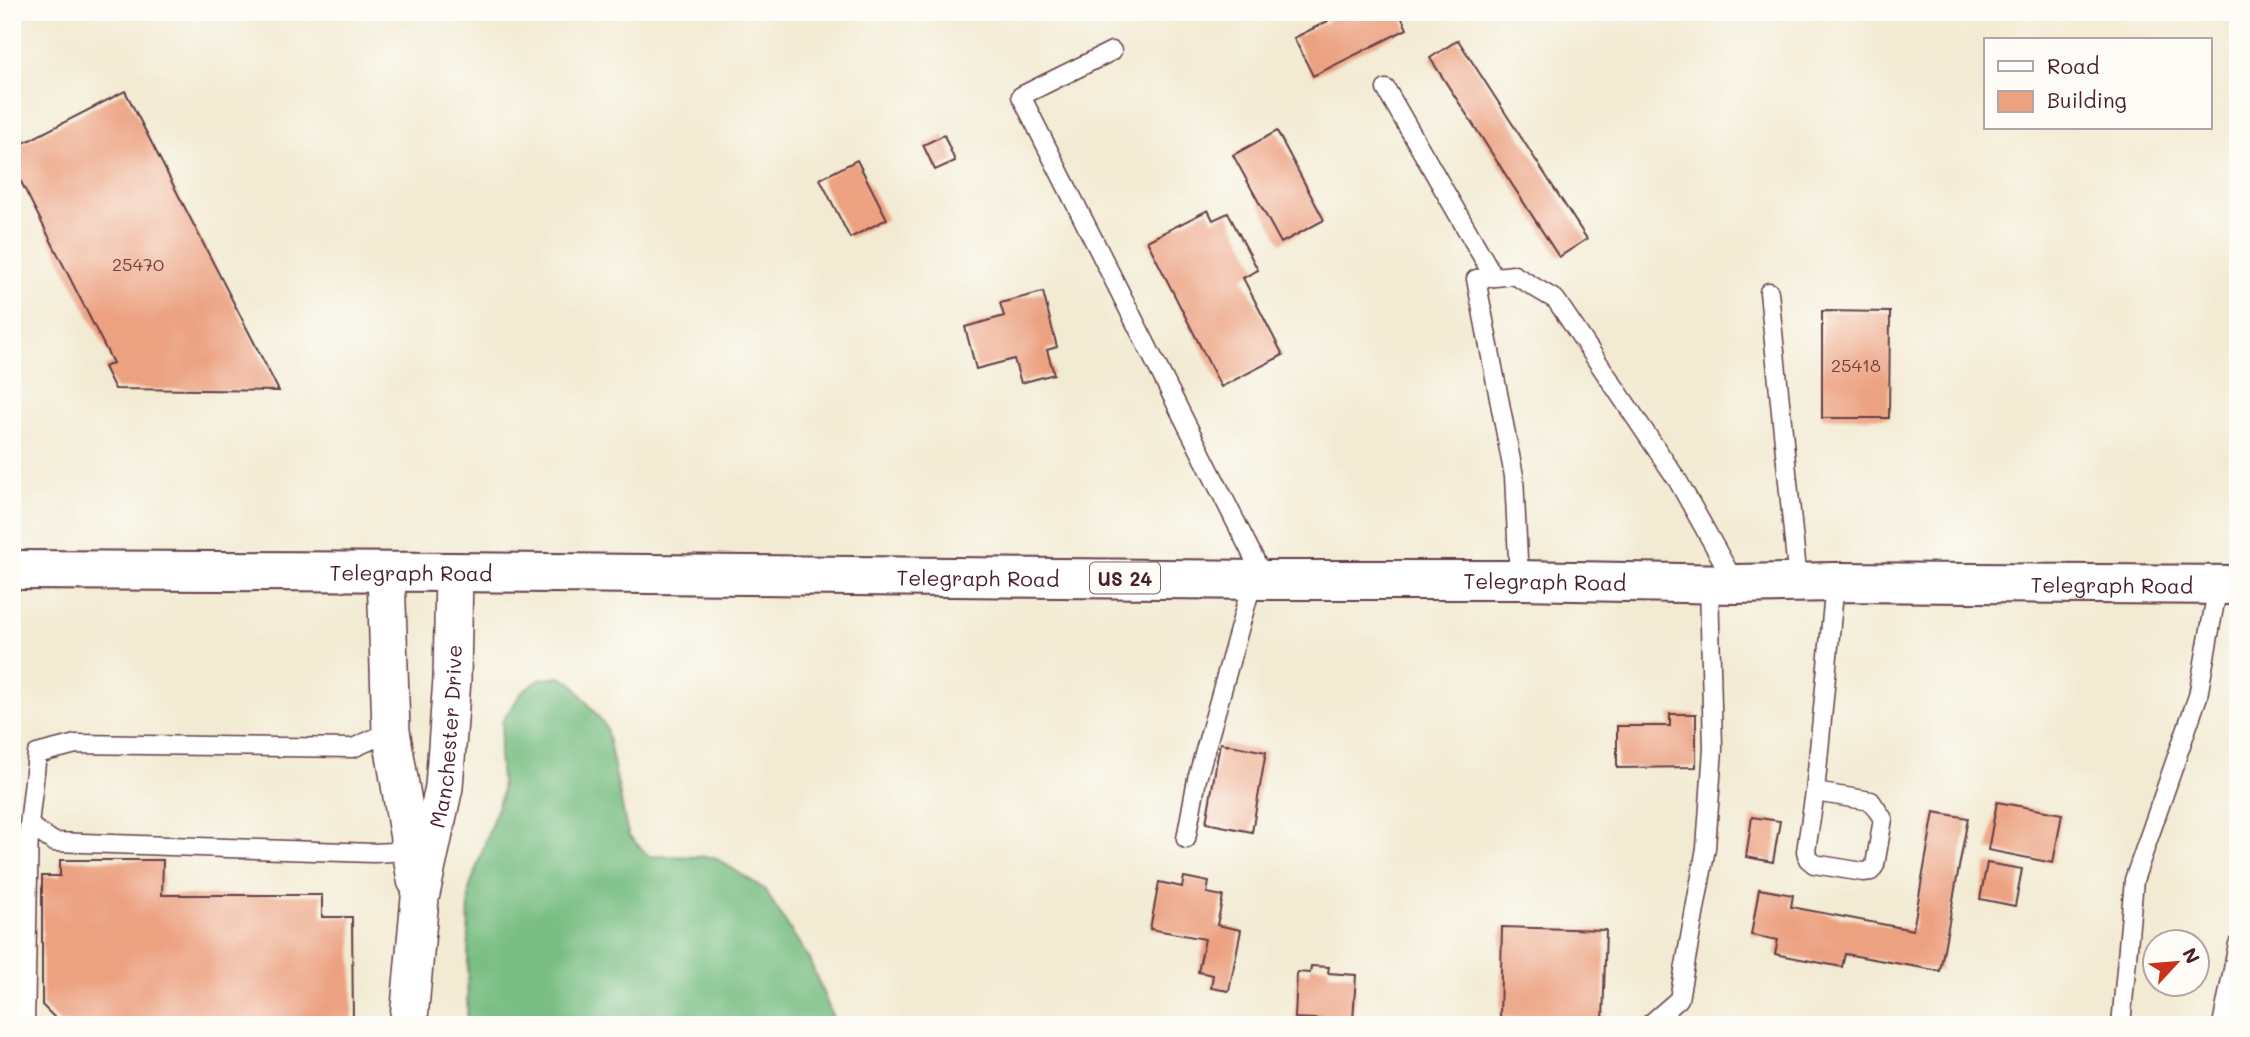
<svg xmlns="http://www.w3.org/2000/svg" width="2250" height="1037" viewBox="0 0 2250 1037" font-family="Mali,sans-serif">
	<rect width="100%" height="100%" fill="#fdfcf7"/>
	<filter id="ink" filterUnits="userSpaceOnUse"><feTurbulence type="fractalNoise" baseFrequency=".0143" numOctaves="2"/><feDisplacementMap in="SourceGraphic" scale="14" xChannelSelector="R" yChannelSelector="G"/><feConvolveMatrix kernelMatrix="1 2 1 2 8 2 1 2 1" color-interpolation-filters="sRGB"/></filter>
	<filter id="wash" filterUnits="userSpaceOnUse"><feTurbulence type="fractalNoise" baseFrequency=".00686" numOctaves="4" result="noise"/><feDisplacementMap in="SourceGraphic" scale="28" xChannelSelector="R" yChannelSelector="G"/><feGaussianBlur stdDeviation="1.57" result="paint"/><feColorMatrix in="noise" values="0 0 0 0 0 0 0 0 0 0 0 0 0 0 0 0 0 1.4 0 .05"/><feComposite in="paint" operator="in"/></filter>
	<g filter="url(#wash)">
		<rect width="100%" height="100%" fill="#f2ead2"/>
		<path fill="#78bd82" stroke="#616e56" stroke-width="2" d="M 560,677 L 572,683 L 606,727 L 626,826 L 629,836 L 649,856 L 714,857 L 764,889 L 809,959 L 836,1025 L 467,1025 L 469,890 L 502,793 L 499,755 L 503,720 L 522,692 L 541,679 Z"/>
		<g id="blocks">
			<g fill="#eca181">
				<path d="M 1324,12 L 1399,12 L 1407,29 L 1313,76 L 1294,38 L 1328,21 Z"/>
				<path d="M 1458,40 L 1587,239 L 1559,257 L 1430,58 Z"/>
				<path d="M 125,91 L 279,391 L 115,389 L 104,367 L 113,363 L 12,164 L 12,149 Z"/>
				<path d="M 1277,131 L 1324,220 L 1281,243 L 1233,155 Z"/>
				<path d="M 944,135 L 955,161 L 935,170 L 923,145 Z"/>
				<path d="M 857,160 L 887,219 L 850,238 L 820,179 Z"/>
				<path d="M 1208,210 L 1213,220 L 1228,213 L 1258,270 L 1243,278 L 1283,355 L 1221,387 L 1147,241 Z"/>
				<path d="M 1043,292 L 1057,347 L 1047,350 L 1054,374 L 1021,383 L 1014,359 L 976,369 L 965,327 L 1004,316 L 1000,303 Z"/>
				<path d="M 1822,311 L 1890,312 L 1889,418 L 1822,418 Z"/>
				<path d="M 1670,714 L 1696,714 L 1696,767 L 1617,768 L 1617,726 L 1670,726 Z"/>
				<path d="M 1220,743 L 1266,752 L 1252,832 L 1206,823 Z"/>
				<path d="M 1997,802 L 2062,814 L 2053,863 L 1988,850 Z"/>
				<path d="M 1934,812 L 1968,818 L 1940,971 L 1845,954 L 1842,967 L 1775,954 L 1778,940 L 1751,935 L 1759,889 L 1793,895 L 1791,907 L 1913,930 Z"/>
				<path d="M 1752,817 L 1780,821 L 1773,862 L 1746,857 Z"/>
				<path d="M 60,860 L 163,860 L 162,895 L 322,895 L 322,917 L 352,917 L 353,1023 L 60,1023 L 42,1005 L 42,876 L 60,876 Z"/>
				<path d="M 1987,863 L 2022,869 L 2015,906 L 1980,899 Z"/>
				<path d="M 1184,877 L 1209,882 L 1207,893 L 1223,896 L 1217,925 L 1241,930 L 1229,991 L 1211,988 L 1213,975 L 1198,972 L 1205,939 L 1150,929 L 1159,882 L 1182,887 Z"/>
				<path d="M 1502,927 L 1606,930 L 1603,1021 L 1500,1018 Z"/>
				<path d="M 1311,966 L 1329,967 L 1328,973 L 1356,975 L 1353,1021 L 1295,1018 L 1297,972 L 1310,973 Z"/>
			</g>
		</g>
	</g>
	<g filter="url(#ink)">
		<use href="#blocks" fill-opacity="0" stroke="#633d44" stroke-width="2"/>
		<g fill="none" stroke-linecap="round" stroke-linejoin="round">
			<g stroke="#633d44" stroke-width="21">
				<g id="service">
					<path d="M 1112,51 L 1021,96 L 1265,580"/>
					<path d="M 1386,89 L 1494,277"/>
					<path d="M 1769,292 L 1798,582"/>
					<path d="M 1519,580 L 1514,476 L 1476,279 L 1514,275 L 1556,300 L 1678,481 L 1735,583"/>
					<path d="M 391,731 L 353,748 L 76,744 L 37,754 L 29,825 L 54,842 L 373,853 L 411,851"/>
					<path d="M 1815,792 L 1871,801 L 1883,819 L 1875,865 L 1871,871 L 1863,872 L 1814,864 L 1808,859 L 1806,851 L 1815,792 L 1835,582"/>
					<path d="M 1186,839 L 1197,779 L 1253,580"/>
					<path d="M 25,1025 L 29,825"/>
					<path d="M 1649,1025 L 1679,999 L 1706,848 L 1713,749 L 1709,583"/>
					<path d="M 2121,1025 L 2134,880 L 2198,696 L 2218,585"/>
					<path d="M 2222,1025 L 2238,944"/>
				</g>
			</g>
			<g stroke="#633d44" stroke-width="40">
				<g id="minor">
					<path d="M 386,572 L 391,731 L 416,880"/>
					<path id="s1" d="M 407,1025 L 409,1018 L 420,898 L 444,787 L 452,679 L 454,572"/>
				</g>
			</g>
			<g stroke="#633d44" stroke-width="42">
				<g id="primary">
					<path id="s2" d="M 12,570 L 454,572 L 1265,580 L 1519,580 L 1735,584 L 1835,582 L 2238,585"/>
				</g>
			</g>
			<use href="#service" stroke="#fff" stroke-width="18"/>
			<use href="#minor" stroke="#fff" stroke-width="37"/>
			<use href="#primary" stroke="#fff" stroke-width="38"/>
		</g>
	</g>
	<g text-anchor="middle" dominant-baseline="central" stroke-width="6" stroke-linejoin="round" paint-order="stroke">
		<g font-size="18" fill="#724040">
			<text x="138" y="264">25470</text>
			<text x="1856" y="365">25418</text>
		</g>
		<rect fill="#fdfcf7" stroke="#806168" stroke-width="2" x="1090" y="562.5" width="70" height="31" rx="5"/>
		<g font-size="19" font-weight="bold" fill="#4a1f2b">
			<text x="1125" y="578">US 24</text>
		</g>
		<g font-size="21" fill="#4a1f2b" stroke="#fdfcf7">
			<text stroke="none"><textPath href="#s2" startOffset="399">Telegraph Road</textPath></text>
			<text stroke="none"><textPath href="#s2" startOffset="966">Telegraph Road</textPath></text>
			<text stroke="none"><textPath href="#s2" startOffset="1533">Telegraph Road</textPath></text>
			<text stroke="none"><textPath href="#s2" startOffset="2100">Telegraph Road</textPath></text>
			<text stroke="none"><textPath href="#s1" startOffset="292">Manchester Drive</textPath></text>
		</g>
	</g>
	<rect width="2250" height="1037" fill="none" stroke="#fdfcf7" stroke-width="42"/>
	<rect x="1984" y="38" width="228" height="91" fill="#fdfcf7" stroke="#b5a4a5" stroke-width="2"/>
	<rect x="1998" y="61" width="35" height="10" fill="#ffffff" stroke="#b5a4a5" stroke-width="2"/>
	<text x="2047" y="74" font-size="21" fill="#4a1f2b">Road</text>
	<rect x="1998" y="91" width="35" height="21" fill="#eca181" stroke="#b5a4a5" stroke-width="2"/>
	<text x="2047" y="108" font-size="21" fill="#4a1f2b">Building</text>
	<g transform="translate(2176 963) rotate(64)"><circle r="33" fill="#fdfcf7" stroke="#b5a4a5" stroke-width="2"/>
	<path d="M0-5L12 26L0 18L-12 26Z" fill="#c8321e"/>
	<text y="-10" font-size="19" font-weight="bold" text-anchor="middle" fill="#4a1f2b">N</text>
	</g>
</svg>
